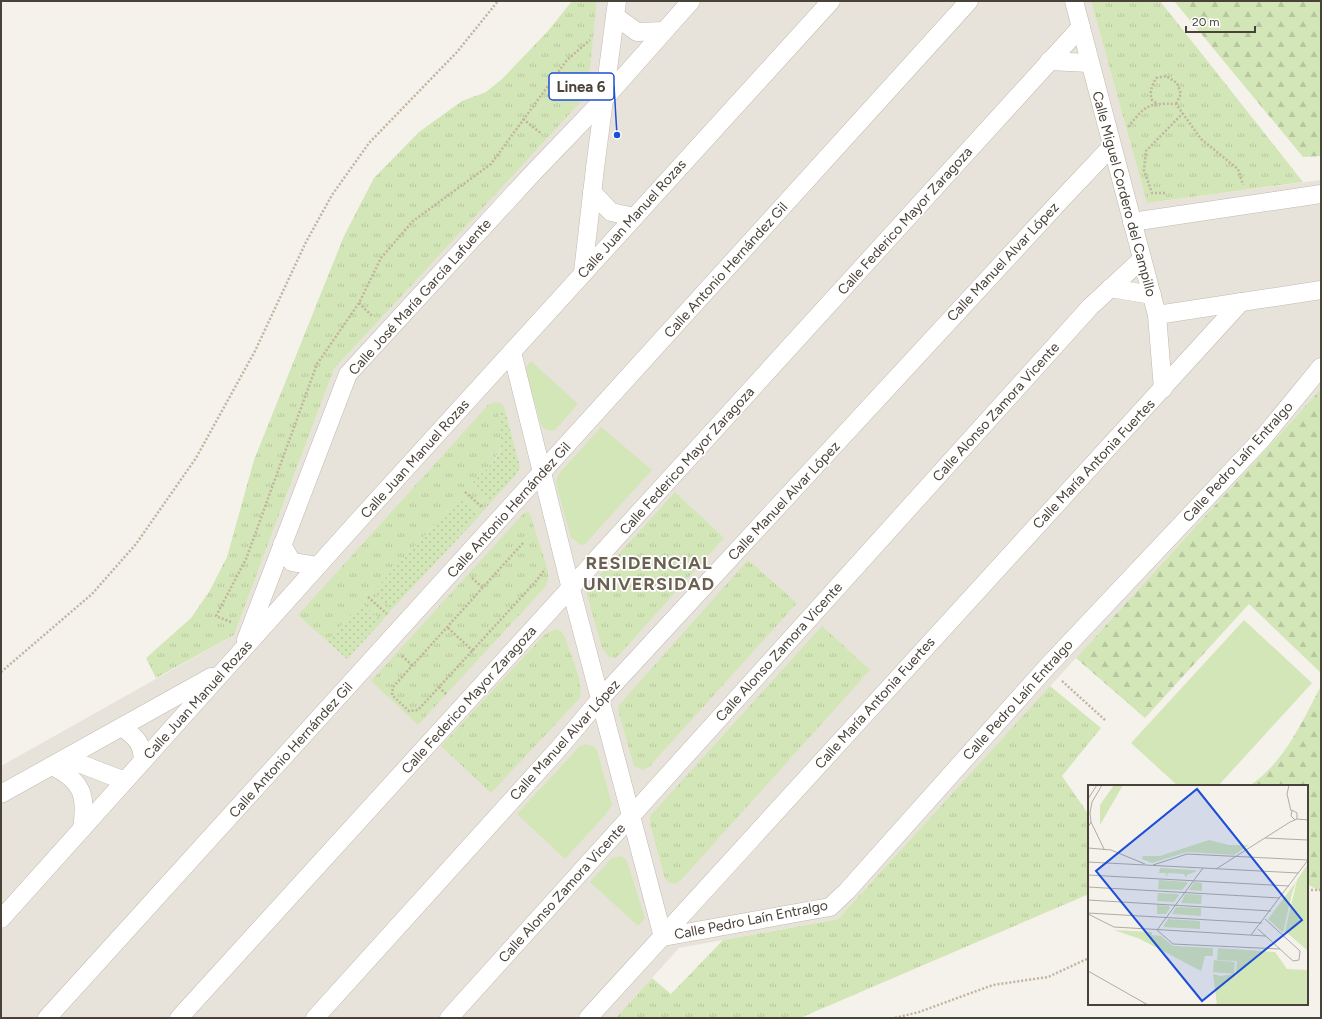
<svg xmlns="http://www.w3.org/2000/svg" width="1322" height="1019" viewBox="0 0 1322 1019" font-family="Figtree,sans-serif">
	<defs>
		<pattern id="forest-firs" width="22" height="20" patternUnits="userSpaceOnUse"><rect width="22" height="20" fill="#d3e6b7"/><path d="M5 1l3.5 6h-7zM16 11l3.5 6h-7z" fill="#b7c69e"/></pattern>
		<pattern id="park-tufts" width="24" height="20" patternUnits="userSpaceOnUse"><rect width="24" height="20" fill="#d3e6b7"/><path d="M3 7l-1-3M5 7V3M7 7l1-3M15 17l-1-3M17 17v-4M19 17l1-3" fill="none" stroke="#b7c69e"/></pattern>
		<pattern id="garden-dots" width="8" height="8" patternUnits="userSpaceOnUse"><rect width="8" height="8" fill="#d3e6b7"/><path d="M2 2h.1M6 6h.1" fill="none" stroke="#b7c69e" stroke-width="1.8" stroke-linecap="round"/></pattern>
	</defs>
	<rect width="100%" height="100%" fill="#f5f2ec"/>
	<path fill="#e8e3da" d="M 597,1 L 1091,1 L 1147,203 L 1321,180 L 1321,389 L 838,919 L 679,948 L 616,1018 L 1,1018 L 1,766 L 234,635 L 334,369 L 586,95 Z"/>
	<g fill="#d3e6b7">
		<path d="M 531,361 L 578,404 L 554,431 L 544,429 L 541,424 L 525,368 Z"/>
		<path d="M 601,427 L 652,470 L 585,544 L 581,545 L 571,538 L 556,483 L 558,475 Z"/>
		<path d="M 1244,620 L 1312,683 L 1218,786 L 1178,786 L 1131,743 Z"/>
		<path d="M 585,744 L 593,746 L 597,750 L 612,805 L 606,814 L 565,859 L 517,814 L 579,747 Z"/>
		<path d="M 622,856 L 627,861 L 645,918 L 638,926 L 590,882 L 612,858 Z"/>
	</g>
	<g fill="url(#forest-firs)">
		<path d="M 1174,1 L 1321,1 L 1321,156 L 1303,157 Z"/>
		<path d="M 1321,389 L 1321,673 L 1249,604 L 1145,718 L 1076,658 Z"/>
		<path d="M 1321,686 L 1321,892 L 1307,884 L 1307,786 L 1249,786 C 1284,763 1302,722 1321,686 Z"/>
	</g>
	<g fill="url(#park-tufts)">
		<path d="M 572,1 L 597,1 L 587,95 L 334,369 L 234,635 L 156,678 L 146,658 L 191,618 L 209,592 L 227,557 L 254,460 L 344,236 L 374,178 L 419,132 L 462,101 L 486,92 L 502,79 L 548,31 Z"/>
		<path d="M 1091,1 L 1160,1 L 1303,182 L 1147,203 Z"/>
		<path d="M 495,402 L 501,403 L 504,407 L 501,407 L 501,447 L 498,453 L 491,464 L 472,484 L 492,501 L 479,516 L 459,498 L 373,592 L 392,609 L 382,621 L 362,603 L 327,641 L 298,615 L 482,412 L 488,405 Z"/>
		<path d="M 675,492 L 724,538 L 620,654 L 615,658 L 609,657 L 602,648 L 587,595 L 587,589 Z"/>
		<path d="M 528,512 L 530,514 L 548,571 L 548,580 L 546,586 L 418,725 L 371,681 L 524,513 Z"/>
		<path d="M 748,560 L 797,603 L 649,767 L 643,770 L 634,766 L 618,710 L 619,705 Z"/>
		<path d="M 822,626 L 870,670 L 681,880 L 675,884 L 668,882 L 665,879 L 650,823 L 650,816 Z"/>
		<path d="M 556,629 L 561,631 L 565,637 C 570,653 584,683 580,698 L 491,793 L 441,746 L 545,634 Z"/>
		<path d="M 1050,686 L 1101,728 L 1062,776 L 1089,815 L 1089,894 L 800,1018 L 616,1018 L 652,978 L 671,994 L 723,940 L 838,919 Z"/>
	</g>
	<g fill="url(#garden-dots)">
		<path d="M 501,407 L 504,407 L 520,467 L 516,475 L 492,501 L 472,484 C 481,473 498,462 501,447 C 503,434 495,420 501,407 Z"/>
		<path d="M 459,498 L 479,516 L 392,609 L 373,592 Z"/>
		<path d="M 362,603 L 382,621 L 347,659 L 327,641 Z"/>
	</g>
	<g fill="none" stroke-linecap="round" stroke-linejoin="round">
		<g stroke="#c0b9ae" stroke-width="19">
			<g id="minor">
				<path d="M 1074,1 L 1157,315 L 1163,389"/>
				<path d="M 615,16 L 637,32 L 664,31"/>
				<path d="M 1049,61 L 1089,63"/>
				<path d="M 592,192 L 611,212 L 634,217"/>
				<path d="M 1132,222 L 1321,194"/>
				<path d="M 583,272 L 595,168 L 617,1"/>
				<path d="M 1110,288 L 1152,295"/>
				<path d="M 1157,315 L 1321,290"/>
				<path d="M 512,352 L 571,589 L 663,937 L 830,907 L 847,891 L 1046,668 L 1261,440 L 1321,367"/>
				<path d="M 282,545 L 292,562 L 317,566"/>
				<path d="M 246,640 L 348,374 L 532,174 L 605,98 L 691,1"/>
				<path d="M 122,727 C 137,738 142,743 143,761"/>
				<path d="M 59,765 L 76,762 L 125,781"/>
				<path d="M 52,766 C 83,781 87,796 82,829"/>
				<path d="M 1,794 L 211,677"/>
				<path d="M 1,919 L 359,520 L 831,1"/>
				<path d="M 47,1018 L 969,1"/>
				<path d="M 179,1018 L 1081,27"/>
				<path d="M 315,1018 L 560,747 L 601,698 L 1060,201 L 1111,147"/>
				<path d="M 449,1018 L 1090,307 L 1142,259"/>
				<path d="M 588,1018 L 1241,302"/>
			</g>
		</g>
		<g stroke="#c1b4a0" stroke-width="2.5" stroke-dasharray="2 2" stroke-linecap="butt">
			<path d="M 1156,103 L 1152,100 C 1149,92 1152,86 1156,78 L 1166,76 L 1177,83 L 1181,94 L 1176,104"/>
			<path d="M 523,119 L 542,134"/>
			<path d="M 1128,127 C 1146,105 1147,103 1176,104 L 1201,139 L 1238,169 L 1243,185"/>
			<path d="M 1165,193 L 1152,193 L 1144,170 L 1146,151 L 1183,113"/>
			<path d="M 359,303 L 373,317"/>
			<path d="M 465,492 L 483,508"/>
			<path d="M 523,543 L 393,687 L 392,695 L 409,711 L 418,710 L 537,580 L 545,569"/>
			<path d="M 472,578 L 483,588"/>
			<path d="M 368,597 L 387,614"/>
			<path d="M 231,622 L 216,616 L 246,559 L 317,364 L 359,303 L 381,258 L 413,221 L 491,164 L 567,60 L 590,40"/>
			<path d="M 448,628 L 473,651"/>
			<path d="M 402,656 L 413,666"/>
			<path d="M 1,672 L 92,594 L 136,544 L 196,458 L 255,351 L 306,242 L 332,195 L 369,143 L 457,52 L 498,1"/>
			<path d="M 1062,681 L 1105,720"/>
			<path d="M 439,687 L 446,694"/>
			<path d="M 1307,890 L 1321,890"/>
			<path d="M 895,1018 L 919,1012 L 993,985 L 1048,977 L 1089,958"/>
		</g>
		<use href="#minor" stroke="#fff" stroke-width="18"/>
	</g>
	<g text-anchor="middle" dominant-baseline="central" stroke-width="3.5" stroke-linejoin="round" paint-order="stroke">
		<g font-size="14" fill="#494239" stroke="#fff">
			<text transform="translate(1124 194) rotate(75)">Calle Miguel Cordero del Campillo</text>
			<text transform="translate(632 219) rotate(-48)">Calle Juan Manuel Rozas</text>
			<text transform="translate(905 221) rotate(-48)">Calle Federico Mayor Zaragoza</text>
			<text transform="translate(1003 262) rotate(-47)">Calle Manuel Alvar López</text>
			<text transform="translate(726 270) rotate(-48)">Calle Antonio Hernández Gil</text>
			<text transform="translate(420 297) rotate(-48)">Calle José María García Lafuente</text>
			<text transform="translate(996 412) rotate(-48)">Calle Alonso Zamora Vicente</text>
			<text transform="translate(415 459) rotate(-48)">Calle Juan Manuel Rozas</text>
			<text transform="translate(687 461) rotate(-48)">Calle Federico Mayor Zaragoza</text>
			<text transform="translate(1238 462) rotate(-48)">Calle Pedro Laín Entralgo</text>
			<text transform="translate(1094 464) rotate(-47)">Calle María Antonia Fuertes</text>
			<text transform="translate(784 501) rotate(-47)">Calle Manuel Alvar López</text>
			<text transform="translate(509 510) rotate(-48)">Calle Antonio Hernández Gil</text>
			<text transform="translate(779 652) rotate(-48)">Calle Alonso Zamora Vicente</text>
			<text transform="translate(198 700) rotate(-48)">Calle Juan Manuel Rozas</text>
			<text transform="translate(469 700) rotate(-48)">Calle Federico Mayor Zaragoza</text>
			<text transform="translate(1018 700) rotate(-48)">Calle Pedro Laín Entralgo</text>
			<text transform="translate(875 703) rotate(-48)">Calle María Antonia Fuertes</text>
			<text transform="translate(565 740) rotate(-48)">Calle Manuel Alvar López</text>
			<text transform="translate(291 750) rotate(-48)">Calle Antonio Hernández Gil</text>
			<text transform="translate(562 893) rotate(-48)">Calle Alonso Zamora Vicente</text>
			<text transform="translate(751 920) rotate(-11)">Calle Pedro Laín Entralgo</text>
		</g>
		<g font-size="18" font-weight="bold" letter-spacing="1" fill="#6b6051" stroke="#fff">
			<text x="649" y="563">RESIDENCIAL<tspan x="649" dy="21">UNIVERSIDAD</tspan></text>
		</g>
	</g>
	<g transform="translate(1088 785)">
		<rect width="220" height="220" fill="#f5f2ec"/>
		<path d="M 26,0 L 35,0 L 12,40 L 12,20 ZM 106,97 L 114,98 L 114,106 L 101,105 ZM 69,120 L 81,121 L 82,123 L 78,129 L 69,129 ZM 126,175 L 147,177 L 146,189 L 125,187 Z" fill="#d3e6b7"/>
		<path d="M 220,79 L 220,166 L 197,146 L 209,95 ZM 130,163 L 187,167 L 199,184 L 220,185 L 220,220 L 129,220 L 125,189 L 132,191 L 148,189 L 149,176 L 129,175 Z" fill="#d3e6b7"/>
		<path d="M 121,55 L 141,60 L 161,60 L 146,70 L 99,67 L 64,78 L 54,74 L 55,71 L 72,71 ZM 72,83 L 106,85 L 109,86 L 99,90 L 98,93 L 96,89 L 80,88 L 78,92 L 78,88 L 71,88 ZM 71,95 L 100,97 L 100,98 L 94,105 L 70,104 ZM 208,97 L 204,108 L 195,148 L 180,134 ZM 70,108 L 89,109 L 91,110 L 86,117 L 69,116 ZM 97,109 L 114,110 L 113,119 L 93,118 ZM 88,122 L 113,123 L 113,131 L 84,129 ZM 80,134 L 112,136 L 112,144 L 75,142 ZM 26,145 L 64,147 L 64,150 L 73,151 L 85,161 L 125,163 L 125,171 L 117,171 L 113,186 L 52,154 Z" fill="#d3e6b7"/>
		<path fill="none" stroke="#b0aca4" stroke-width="1" d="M 201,0 L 199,9 L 203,26M 0,14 L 9,0M 2,28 L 4,17 L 14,0M 207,35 L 203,31 L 204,25 L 209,28 L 209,34M 3,37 L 16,64M 0,42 L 3,37 L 2,28M 177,53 L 220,55M 0,63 L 23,65 L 57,79M 0,77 L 210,88M 65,80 L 99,69 L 220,75M 115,83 L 69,145 L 85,159 L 192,164M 128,84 L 202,37 L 209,34 L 220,35M 0,90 L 201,101M 0,102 L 192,113M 0,115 L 183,126M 0,128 L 174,138M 0,129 L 26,142 L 178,151M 170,144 L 205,176 L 211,175 L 212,166 L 177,134M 163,150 L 220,75M 0,186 L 60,220"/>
		<path fill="#1d4ed8" fill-opacity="0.15" stroke="#1d4ed8" stroke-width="2" d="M 109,4 L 214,135 L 114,216 L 8,86 Z"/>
		<rect width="220" height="220" fill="none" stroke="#494239" stroke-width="2"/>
	</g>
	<path fill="none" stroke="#1d4ed8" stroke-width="1.5" d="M617 135L614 86"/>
	<circle fill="#1d4ed8" stroke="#fff" stroke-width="1.5" cx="617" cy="135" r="4"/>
	<rect fill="#fff" stroke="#1d4ed8" stroke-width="1.5" x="549" y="73" width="65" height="27" rx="4"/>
	<g font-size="15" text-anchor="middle" font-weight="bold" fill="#494239">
		<text x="581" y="92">Linea 6</text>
	</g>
	<rect width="1322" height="1019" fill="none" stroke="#494239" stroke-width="4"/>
	<path d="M1186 26v6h69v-6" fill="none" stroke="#494239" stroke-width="2"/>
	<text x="1192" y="26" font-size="12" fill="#494239" stroke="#ffffff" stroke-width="3" paint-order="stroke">20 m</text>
</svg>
